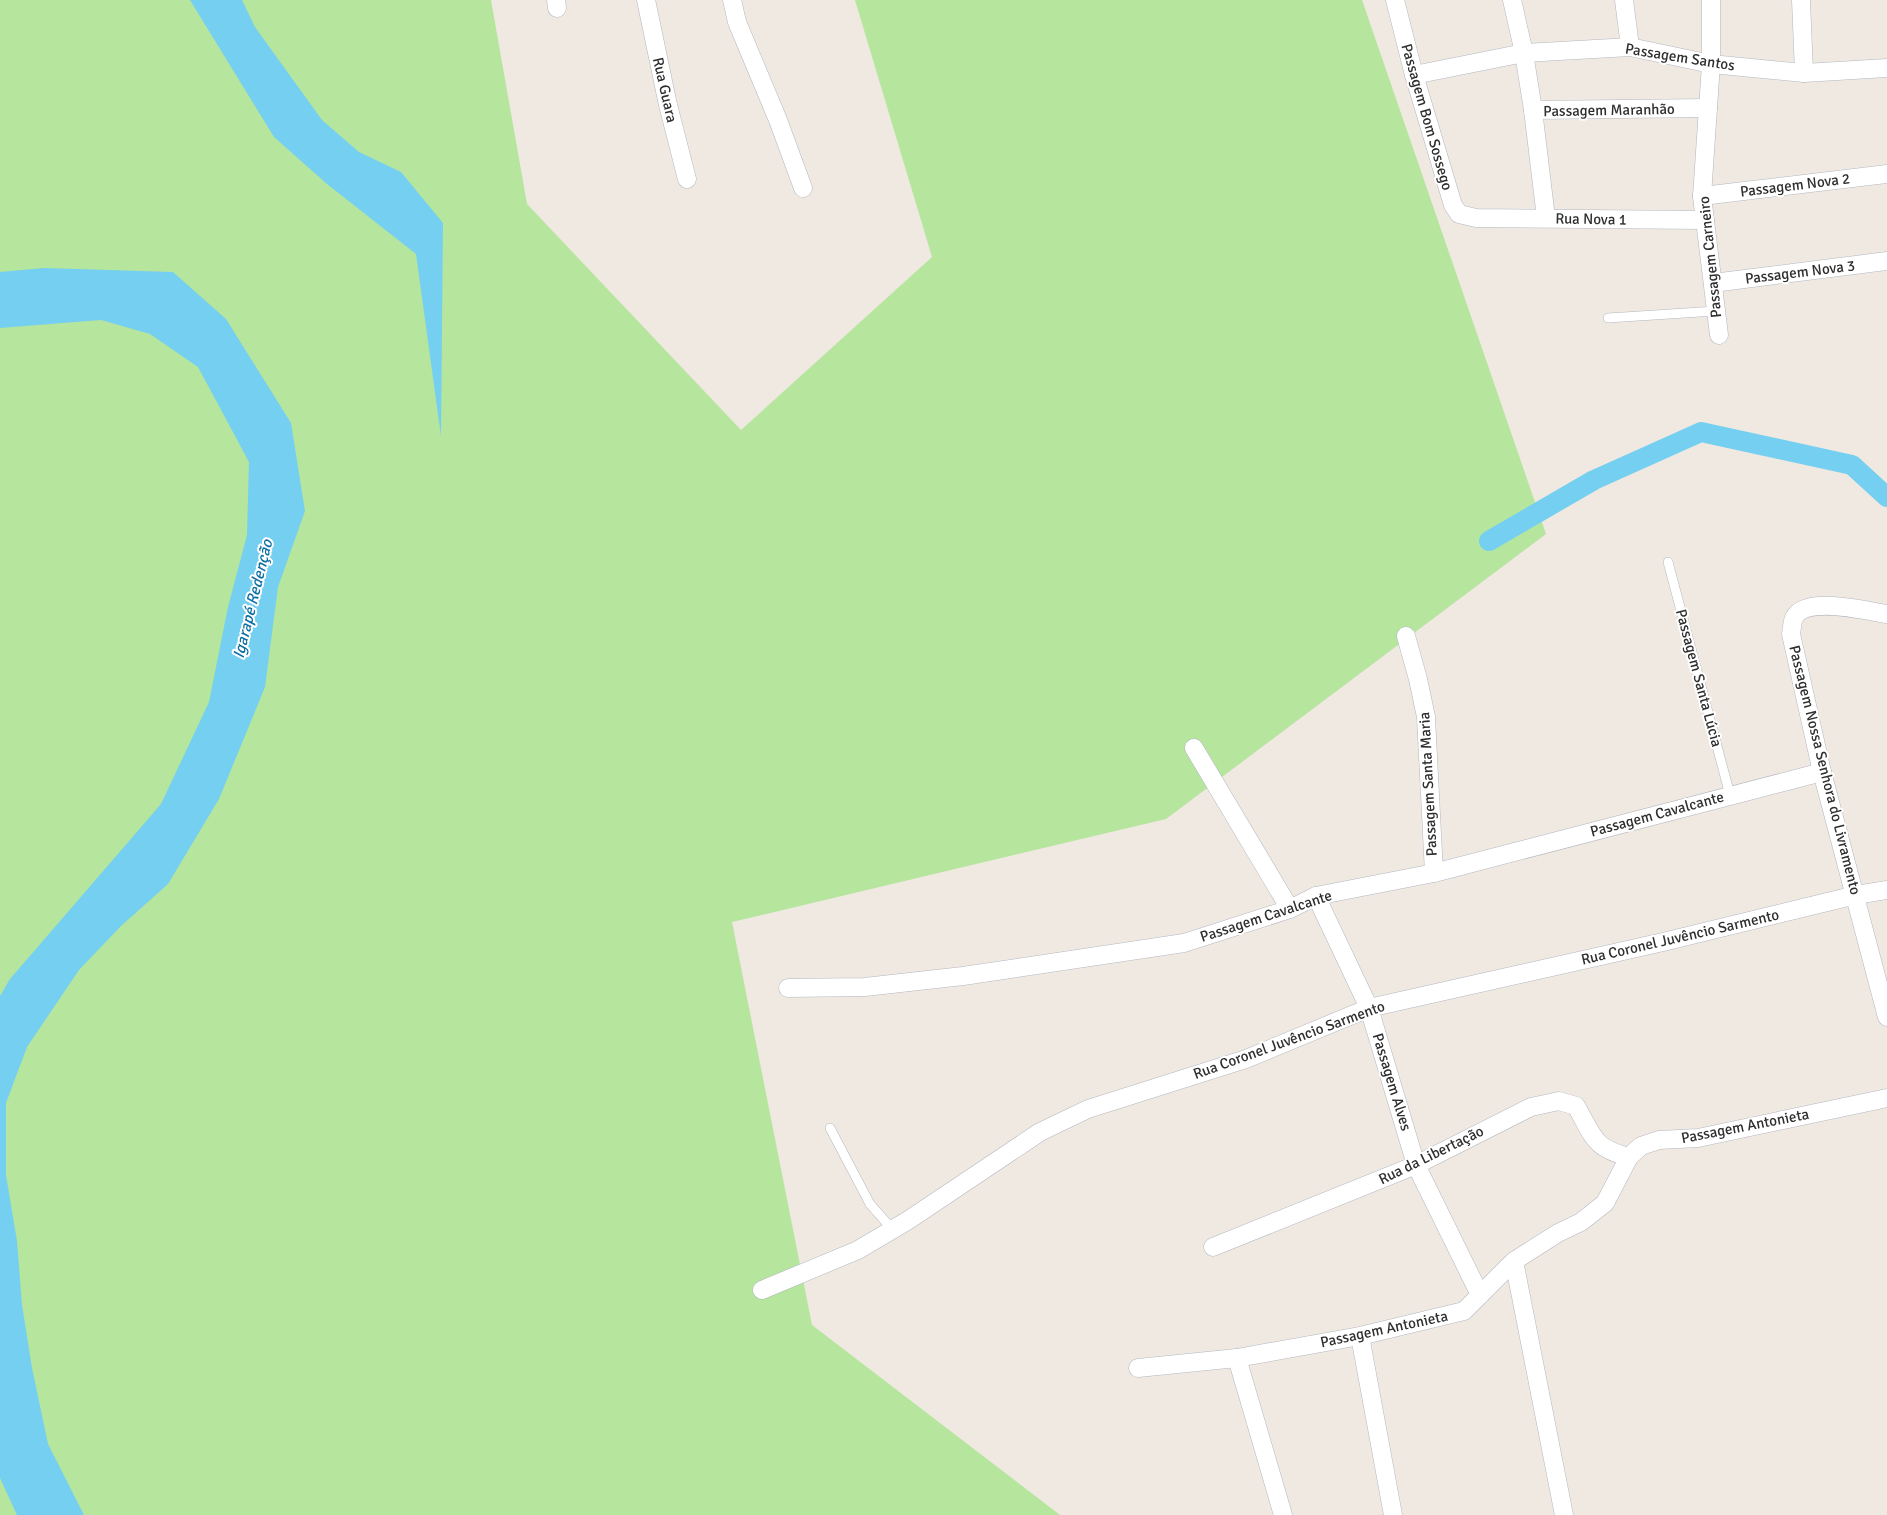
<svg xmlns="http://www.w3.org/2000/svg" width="1887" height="1515" viewBox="0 0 1887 1515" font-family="Signika,sans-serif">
	<rect width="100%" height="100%" fill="#efe9e1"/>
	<path fill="#b6e59e" d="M 0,0 L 491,0 L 527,204 L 741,430 L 932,257 L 855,0 L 1362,0 L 1546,534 L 1166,819 L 732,922 L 812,1325 L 1060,1515 L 0,1515 Z"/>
	<g fill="#75cff0">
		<path d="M 190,0 L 242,0 L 255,27 L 322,120 L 359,152 L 401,172 L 443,223 L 441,436 L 416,254 L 327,184 L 274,137 Z"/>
		<path d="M 44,268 L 173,272 L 226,319 L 291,423 L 305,511 L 278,587 L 265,687 L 219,799 L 168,884 L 121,926 L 79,970 L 27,1047 L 6,1103 L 6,1175 L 17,1241 L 22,1305 L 32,1368 L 48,1444 L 84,1515 L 17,1515 L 0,1478 L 0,996 L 10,979 L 161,804 L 209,702 L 228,607 L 247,535 L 249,462 L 198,367 L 150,334 L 101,320 L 0,328 L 0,272 Z"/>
	</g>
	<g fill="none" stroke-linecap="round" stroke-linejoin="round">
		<path stroke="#75cff0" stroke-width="20" d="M 1489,541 L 1594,480 L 1701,432 L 1852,465 L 1887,497"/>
		<g stroke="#b4b7c1" stroke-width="10">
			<g id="service">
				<path d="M 1608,318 L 1716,311"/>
				<path d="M 1668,562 L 1730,795"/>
				<path d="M 830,1128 L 870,1204 L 893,1230"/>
			</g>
		</g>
		<g stroke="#b4b7c1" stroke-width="19">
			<g id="minor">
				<path d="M 556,0 L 557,8"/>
				<path d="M 646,0 L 668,105 L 687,179"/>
				<path d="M 732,0 L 737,22 L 778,120 L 803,188"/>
				<path d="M 1395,0 L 1414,75 L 1453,205 L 1459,214 L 1476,218 L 1705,220"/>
				<path d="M 1512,0 L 1524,53 L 1533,110 L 1708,108"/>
				<path d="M 1624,0 L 1630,47"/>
				<path d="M 1711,0 L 1711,64 L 1702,196 L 1719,335"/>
				<path d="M 1801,0 L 1804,73"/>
				<path d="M 1414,75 L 1524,53 L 1630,47 L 1711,64 L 1804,73 L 1887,68"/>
				<path d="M 1533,110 L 1546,218"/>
				<path d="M 1702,196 L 1887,174"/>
				<path d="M 1713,283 L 1887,261"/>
				<path d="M 1887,614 C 1866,611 1805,595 1794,618 C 1792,622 1792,629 1791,634 L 1822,772 L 1887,1017"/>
				<path d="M 1406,636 L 1418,679 L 1426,717 L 1434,873"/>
				<path d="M 1194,748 L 1290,909"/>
				<path d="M 1316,896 L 1369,1008 L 1416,1165 L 1480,1295"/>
				<path d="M 788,988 L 865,987 L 963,976 L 1184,943 L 1290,909 L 1316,896 L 1434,873 L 1822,772"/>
				<path d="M 1213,1247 L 1416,1165 L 1531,1107 L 1559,1101 L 1576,1106 C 1594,1137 1593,1148 1629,1157"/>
				<path d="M 1514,1261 L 1564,1515"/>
				<path d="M 762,1290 L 858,1250 L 907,1221 L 1040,1132 L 1088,1109 L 1246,1059 L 1369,1008 L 1663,942 L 1856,895 L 1887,890"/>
				<path d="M 1360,1336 L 1393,1515"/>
				<path d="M 1237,1358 L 1283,1515"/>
				<path d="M 1138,1368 L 1237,1358 L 1360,1336 L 1464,1311 L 1514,1261 L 1558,1233 L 1581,1222 L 1605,1203 L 1629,1157 L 1641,1146 L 1659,1140 L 1698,1138 L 1887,1098"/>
			</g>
		</g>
		<use href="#service" stroke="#fff" stroke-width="9"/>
		<use href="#minor" stroke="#fff" stroke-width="18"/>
	</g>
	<g text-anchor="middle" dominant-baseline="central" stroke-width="4" stroke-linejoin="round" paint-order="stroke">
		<g font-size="15" fill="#2e2e2e" stroke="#fff">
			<text transform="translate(1680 57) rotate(9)">Passagem Santos</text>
			<text transform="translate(665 90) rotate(77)">Rua Guara</text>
			<text transform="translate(1609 110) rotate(-1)">Passagem Maranhão</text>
			<text transform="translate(1427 117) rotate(74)">Passagem Bom Sossego</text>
			<text transform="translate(1795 185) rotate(-7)">Passagem Nova 2</text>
			<text transform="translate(1591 219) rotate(1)">Rua Nova 1</text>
			<text transform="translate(1710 257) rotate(-96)">Passagem Carneiro</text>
			<text transform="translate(1800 272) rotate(-7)">Passagem Nova 3</text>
			<text transform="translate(1699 678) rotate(75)">Passagem Santa Lúcia</text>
			<text transform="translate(1825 770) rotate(76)">Passagem Nossa Senhora do Livramento</text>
			<text transform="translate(1428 784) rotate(-93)">Passagem Santa Maria</text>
			<text transform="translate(1657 814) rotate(-15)">Passagem Cavalcante</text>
			<text transform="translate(1266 916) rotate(-18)">Passagem Cavalcante</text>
			<text transform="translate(1680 937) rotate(-13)">Rua Coronel Juvêncio Sarmento</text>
			<text transform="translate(1289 1040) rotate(-20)">Rua Coronel Juvêncio Sarmento</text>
			<text transform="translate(1392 1082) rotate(73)">Passagem Alves</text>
			<text transform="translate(1745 1126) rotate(-11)">Passagem Antonieta</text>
			<text transform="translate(1431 1155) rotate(-26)">Rua da Libertação</text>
			<text transform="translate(1384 1329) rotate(-12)">Passagem Antonieta</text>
		</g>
		<g font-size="16" font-style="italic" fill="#0d6fa3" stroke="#fff">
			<text transform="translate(253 599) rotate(-76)">Igarapé Redenção</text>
		</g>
	</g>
</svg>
